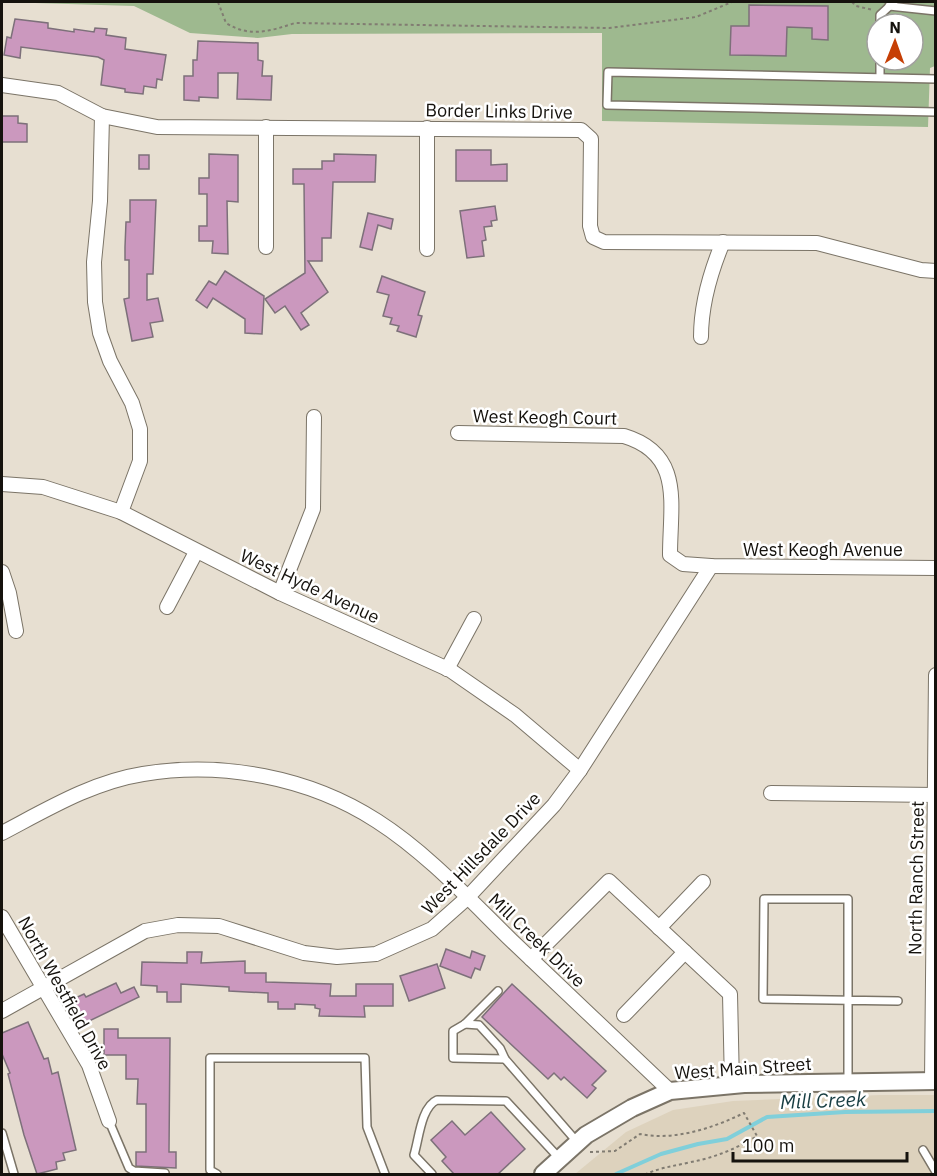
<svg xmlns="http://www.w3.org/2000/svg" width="937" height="1176" viewBox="0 0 937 1176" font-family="'IBM Plex Sans',sans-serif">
	<rect width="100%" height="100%" fill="#e7dfd1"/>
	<path fill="#ddd2bd" d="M 880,1095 L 935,1095 L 935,1174 L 575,1174 L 626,1132 L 673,1110 L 733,1101 Z"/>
	<path fill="#9eb98f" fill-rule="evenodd" d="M 2,2 L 935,2 L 935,66 L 930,68 L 928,127 L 602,121 L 602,33 L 292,34 L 258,38 L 190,33 L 134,6 ZM 877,24 L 913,24 L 913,60 L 877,60 Z"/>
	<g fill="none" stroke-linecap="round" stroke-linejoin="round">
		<path stroke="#80cfda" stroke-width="4" d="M 616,1174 L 661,1154 L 698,1144 L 727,1139 L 767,1117 L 845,1112 L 936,1111"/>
	</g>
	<g fill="#cb98be" stroke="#7d707a" stroke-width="1.5">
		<path d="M 749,5 L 828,6 L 828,40 L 812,39 L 812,28 L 787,27 L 786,56 L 730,55 L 731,26 L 749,26 Z"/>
		<path d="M 15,19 L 48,23 L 48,28 L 74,32 L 74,29 L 94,32 L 95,28 L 107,29 L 106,35 L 126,38 L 125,49 L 166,55 L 162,80 L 157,79 L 156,88 L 144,86 L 143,94 L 125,92 L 125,89 L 101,85 L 104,60 L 98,57 L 21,47 L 20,58 L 4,55 L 7,37 L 11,38 Z"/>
		<path d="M 198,41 L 258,43 L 258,60 L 263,61 L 262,76 L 272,76 L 271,100 L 237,99 L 238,73 L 218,73 L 218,98 L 199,97 L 199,101 L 184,100 L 184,76 L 193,76 L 193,60 L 197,60 Z"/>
		<path d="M 2,116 L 18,116 L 18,123 L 27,124 L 27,142 L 2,142 Z"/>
		<path d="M 456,150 L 491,150 L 491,165 L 507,164 L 507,181 L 456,181 Z"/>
		<path d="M 209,154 L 238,155 L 238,202 L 227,201 L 228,254 L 212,253 L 213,241 L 199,241 L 199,226 L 207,226 L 207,194 L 199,194 L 199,178 L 209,178 Z"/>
		<path d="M 334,154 L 376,155 L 375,182 L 333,182 L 331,238 L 322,238 L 322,261 L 308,261 L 328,292 L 301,313 L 309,325 L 301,330 L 285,306 L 275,313 L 265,299 L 305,273 L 304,184 L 293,184 L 293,169 L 322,169 L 322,161 L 334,161 Z"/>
		<rect x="139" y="155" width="10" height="14"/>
		<path d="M 130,200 L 156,200 L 153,274 L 147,274 L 147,300 L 158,298 L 163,321 L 150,323 L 153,337 L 132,341 L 124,299 L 129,298 L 129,260 L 125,260 L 125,247 L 126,222 L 130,222 Z"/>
		<path d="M 495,206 L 497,220 L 491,221 L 492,226 L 484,227 L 486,240 L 482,241 L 484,256 L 467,258 L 460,211 Z"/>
		<path d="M 368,213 L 393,219 L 391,229 L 378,225 L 372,250 L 360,247 Z"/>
		<path d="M 225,271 L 264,296 L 262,334 L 245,333 L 245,319 L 213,298 L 207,308 L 196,300 L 209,281 L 216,285 Z"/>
		<path d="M 382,276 L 425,292 L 418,315 L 422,316 L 416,337 L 397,331 L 399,326 L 390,324 L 392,318 L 383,316 L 389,295 L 377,292 Z"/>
		<path d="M 446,949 L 470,958 L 472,951 L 485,956 L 480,970 L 475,968 L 471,978 L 440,966 Z"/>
		<path d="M 187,952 L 202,952 L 201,963 L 245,961 L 245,973 L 266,973 L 266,982 L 331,984 L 330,996 L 356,996 L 356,984 L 393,984 L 393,1006 L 364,1006 L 365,1017 L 319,1016 L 320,1009 L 315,1008 L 315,1005 L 295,1004 L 295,1009 L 278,1009 L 278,1002 L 268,1002 L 268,993 L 229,991 L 229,987 L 181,984 L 181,1002 L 167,1002 L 167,992 L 157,992 L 157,986 L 141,985 L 142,962 L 187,963 Z"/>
		<path d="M 437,964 L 445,988 L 409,1001 L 400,976 Z"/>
		<path d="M 116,983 L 121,993 L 134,987 L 139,997 L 85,1023 L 73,999 L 84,994 L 86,997 Z"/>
		<path d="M 512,984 L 606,1071 L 592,1085 L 596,1088 L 587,1098 L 564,1077 L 561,1080 L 554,1073 L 548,1079 L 482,1017 Z"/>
		<path d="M 28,1022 L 44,1059 L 48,1058 L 52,1074 L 58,1072 L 76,1150 L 63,1153 L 65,1160 L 56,1162 L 57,1169 L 37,1174 L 24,1135 L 8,1074 L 10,1073 L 2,1054 L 2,1033 Z"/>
		<path d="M 104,1029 L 118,1029 L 118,1038 L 170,1038 L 169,1152 L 176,1152 L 176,1168 L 136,1166 L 136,1152 L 146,1152 L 146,1104 L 137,1104 L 138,1079 L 126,1079 L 126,1055 L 104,1055 Z"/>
		<path d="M 491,1112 L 525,1149 L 498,1174 L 454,1174 L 442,1161 L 446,1157 L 431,1140 L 452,1121 L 465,1135 Z"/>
	</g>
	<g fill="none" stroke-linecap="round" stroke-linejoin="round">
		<g stroke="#7b7467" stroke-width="10">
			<g id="service">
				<path d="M 889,6 L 936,11"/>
				<path d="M 880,24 L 880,15 L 894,2"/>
				<path d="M 880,77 L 880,60"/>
				<path d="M 936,79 L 608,72 L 607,105 L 936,112"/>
				<path d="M 498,991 L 465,1024 L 453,1031 L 453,1058 L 505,1059 L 578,1143"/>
				<path d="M 465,1024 L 479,1025 L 500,1048 L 505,1059"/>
				<path d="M 848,1082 L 848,899 L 764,899 L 763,999 L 898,1001"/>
				<path d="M 109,1121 L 129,1168 L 134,1171 L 165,1173"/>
				<path d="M 2,1133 L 14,1174"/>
				<path d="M 923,1150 L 936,1172"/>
				<path d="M 217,1174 L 210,1170 L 210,1058 L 365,1058 L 367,1127 L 385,1174"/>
				<path d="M 432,1174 L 414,1155 C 419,1139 421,1107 437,1100 L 506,1101 L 560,1159"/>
			</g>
		</g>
		<g stroke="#7b7467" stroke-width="16">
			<g id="minor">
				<path d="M 2,85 L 58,93 L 102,116 L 157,127 L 581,130 L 591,139 L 590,226 L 593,237 L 604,242 L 817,243 L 921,270 L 936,271"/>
				<path d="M 102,116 L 100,201 L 94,262 L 95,302 L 100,333 L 110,361 L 132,403 L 140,429 L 140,461 L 121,512"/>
				<path d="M 427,128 L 427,249"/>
				<path d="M 266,247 L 266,127"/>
				<path d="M 701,337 C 701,304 710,273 723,242"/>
				<path d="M 458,433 L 624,436 C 684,454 670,504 670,555 L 683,564 L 711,566 L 936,568"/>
				<path d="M 2,484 L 43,487 L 121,512 L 280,593 L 450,670 L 515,715 L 580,770"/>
				<path d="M 2,572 L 9,593 L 16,631"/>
				<path d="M 280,593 L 313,509 L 314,417"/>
				<path d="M 167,607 L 196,552"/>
				<path d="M 447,669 L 474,619"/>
				<path d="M 771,793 L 936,795"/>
				<path d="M 2,833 C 46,810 92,782 143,774 C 222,761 309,777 377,821 C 427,853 470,900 512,941 C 565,991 617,1041 670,1091"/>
				<path d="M 2,917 L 89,1065 L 109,1121"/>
				<path d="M 659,928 L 703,882"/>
				<path d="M 531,959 L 609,881 L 730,994 L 732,1085"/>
				<path d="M 2,1011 L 145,931 L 178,925 L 219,926 L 304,953 L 337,957 L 376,954 L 432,929 L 467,898 L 554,805 L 580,770 L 711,566"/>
				<path d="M 624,1015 L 685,952"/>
				<path d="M 932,1081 L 936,675"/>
			</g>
		</g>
		<g stroke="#7b7467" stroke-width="20">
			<path id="tertiary" d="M 543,1174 L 586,1135 L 632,1108 L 670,1091 L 744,1084 L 936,1081"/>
		</g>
		<g stroke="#817c72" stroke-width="2" stroke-dasharray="3 3" stroke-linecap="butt">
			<path d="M 218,2 L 226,23 C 250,38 270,31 295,23 L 609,28 L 696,17 L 732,2"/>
			<path d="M 852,2 L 856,6 L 873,10"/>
			<path d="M 590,1152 L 615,1151 L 640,1134 C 675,1141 713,1128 744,1113 L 757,1136 C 738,1148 714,1158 691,1162 C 675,1166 662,1167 646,1174"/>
		</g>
		<use href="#service" stroke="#fff" stroke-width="7"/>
		<use href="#minor" stroke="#fff" stroke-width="14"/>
		<use href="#tertiary" stroke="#fff" stroke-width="16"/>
	</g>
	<g text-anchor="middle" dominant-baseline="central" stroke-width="5" stroke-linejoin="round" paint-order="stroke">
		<g font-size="18" fill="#15120d" stroke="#fff">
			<text transform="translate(499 111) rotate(1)">Border Links Drive</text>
			<text transform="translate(545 417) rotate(1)">West Keogh Court</text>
			<text x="823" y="549">West Keogh Avenue</text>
			<text transform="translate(310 586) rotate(25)">West Hyde Avenue</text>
			<text transform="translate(481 853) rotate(-46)">West Hillsdale Drive</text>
			<text transform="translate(916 878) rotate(-89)">North Ranch Street</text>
			<text transform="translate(537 940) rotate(44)">Mill Creek Drive</text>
			<text transform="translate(65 993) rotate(61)">North Westfield Drive</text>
			<text transform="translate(743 1068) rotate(-4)">West Main Street</text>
		</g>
		<g font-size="20" font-style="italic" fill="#173d42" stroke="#fff">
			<text transform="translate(823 1100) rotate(-2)">Mill Creek</text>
		</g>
	</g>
	<rect width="937" height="1176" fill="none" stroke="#15120d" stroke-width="6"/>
	<g transform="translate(895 42) rotate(1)"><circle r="28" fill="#ffffff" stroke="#a1a09e" stroke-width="1.5"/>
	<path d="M0-4.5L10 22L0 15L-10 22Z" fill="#c63f05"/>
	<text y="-9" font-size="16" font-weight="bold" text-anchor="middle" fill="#15120d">N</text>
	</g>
	<path d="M733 1152v9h174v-9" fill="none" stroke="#15120d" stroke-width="3"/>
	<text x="742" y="1152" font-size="18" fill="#15120d" stroke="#ffffff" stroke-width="4.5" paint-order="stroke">100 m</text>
</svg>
